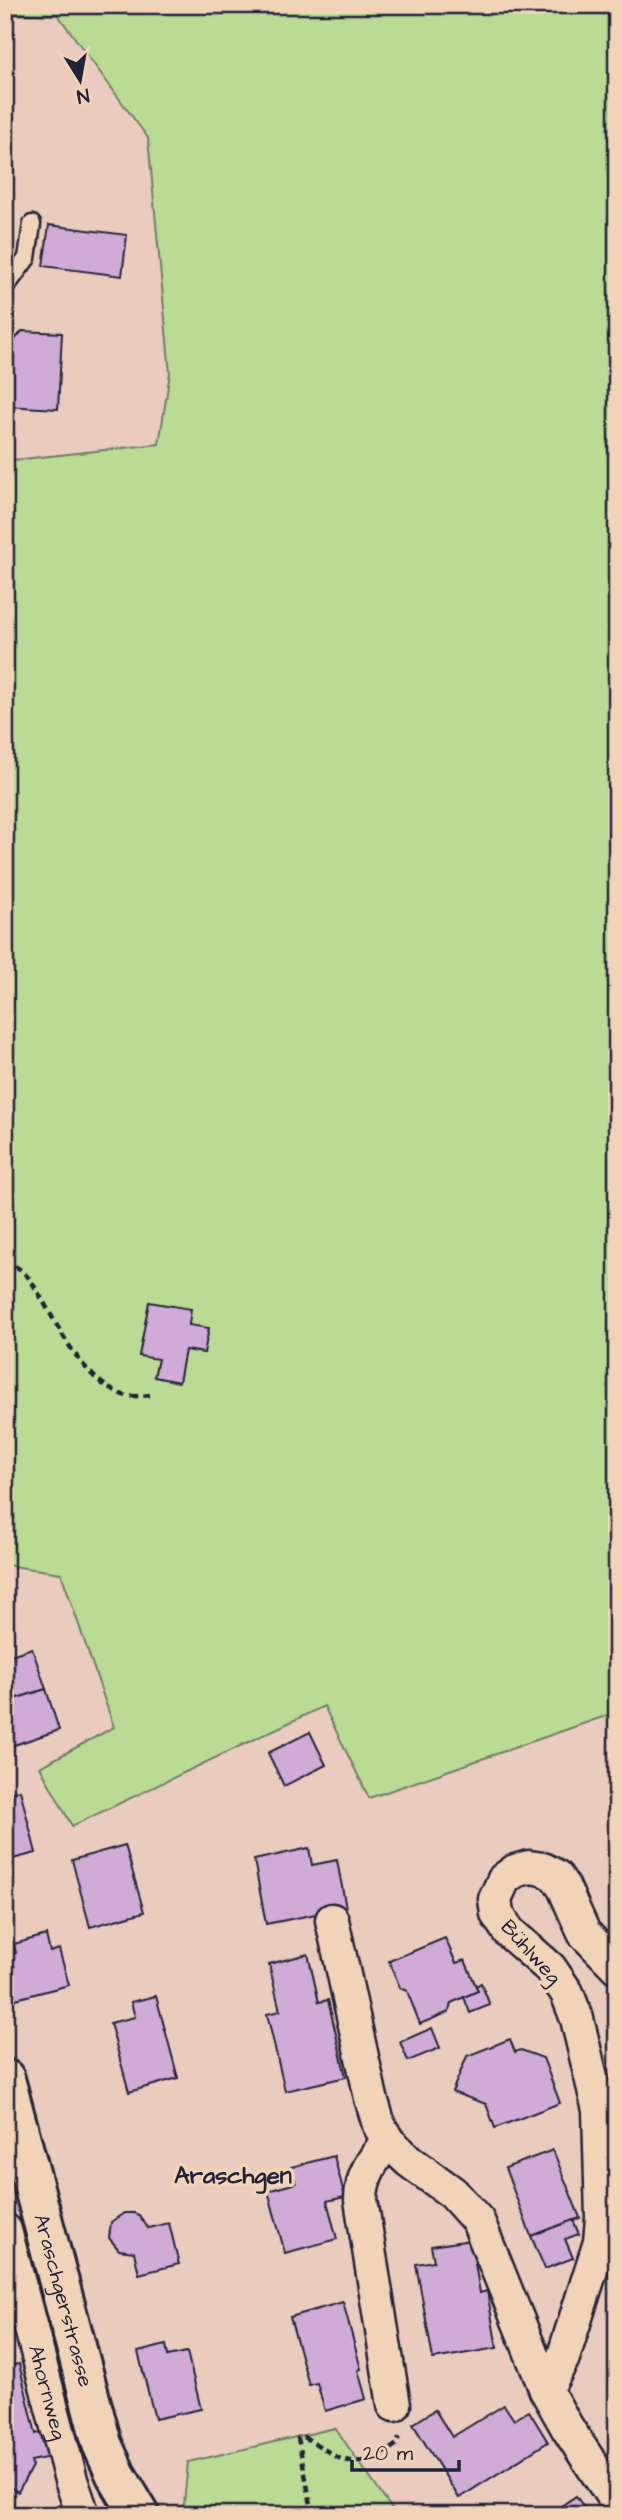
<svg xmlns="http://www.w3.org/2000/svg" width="622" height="2520" viewBox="0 0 622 2520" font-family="'Architects Daughter',sans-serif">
	<rect width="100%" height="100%" fill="#eaccbe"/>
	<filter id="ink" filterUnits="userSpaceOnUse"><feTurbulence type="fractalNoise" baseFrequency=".0143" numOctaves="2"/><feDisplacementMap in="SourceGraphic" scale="14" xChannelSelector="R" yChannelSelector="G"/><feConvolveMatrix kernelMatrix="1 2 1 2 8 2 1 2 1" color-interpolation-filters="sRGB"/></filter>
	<g filter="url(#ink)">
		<g fill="#bbdb95" stroke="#6e7e68" stroke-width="2">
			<path d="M 5,5 L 617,5 L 617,1712 L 369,1798 L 324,1706 L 72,1826 L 40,1767 L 114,1727 L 61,1573 L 5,1565 L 5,461 L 159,444 L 170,373 L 148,138 L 58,15 L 5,13 Z"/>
			<path d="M 335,2428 L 396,2515 L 183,2515 L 188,2462 Z"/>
		</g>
		<g fill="#cfabd5" stroke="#22223b" stroke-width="2">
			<path d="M 49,225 L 127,235 L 122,276 L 43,266 Z"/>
			<path d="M 22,331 L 62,333 L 58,409 L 5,406 L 5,342 L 13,342 Z"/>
			<path d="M 149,1302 L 191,1309 L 189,1325 L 209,1328 L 204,1353 L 185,1350 L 179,1382 L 154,1377 L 158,1359 L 139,1356 Z"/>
			<path d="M 32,1648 L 46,1689 L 5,1702 L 5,1657 Z"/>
			<path d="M 46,1689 L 59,1730 L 5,1748 L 5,1702 Z"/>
			<path d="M 310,1732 L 326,1765 L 284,1786 L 268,1753 Z"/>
			<path d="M 20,1790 L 36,1853 L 5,1861 L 5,1794 Z"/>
			<path d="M 125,1845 L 144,1912 L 90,1927 L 72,1860 Z"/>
			<path d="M 309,1848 L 312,1865 L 337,1860 L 346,1908 L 266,1924 L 254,1860 Z"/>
			<path d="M 46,1935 L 50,1952 L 59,1949 L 69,1985 L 12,2000 L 5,1973 L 5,1956 L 16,1953 L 14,1944 Z"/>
			<path d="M 445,1938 L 456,1963 L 465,1960 L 478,1991 L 451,2003 L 449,2012 L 420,2024 L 407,1991 L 400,1988 L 389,1961 Z"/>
			<path d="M 308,1954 L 319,2002 L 328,2000 L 346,2077 L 285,2091 L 267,2014 L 280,2011 L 269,1964 Z"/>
			<path d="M 481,1983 L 490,2005 L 470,2013 L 464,1997 L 478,1991 L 476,1986 Z"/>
			<path d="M 156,1996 L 178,2078 L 129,2092 L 110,2023 L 135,2017 L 131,2002 Z"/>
			<path d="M 432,2028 L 440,2048 L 408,2061 L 400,2042 Z"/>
			<path d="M 510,2039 L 515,2052 L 521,2050 L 543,2058 L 560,2103 L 495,2128 L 486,2104 L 452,2092 L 467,2056 Z"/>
			<path d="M 553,2150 L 580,2218 L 531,2236 L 505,2168 Z"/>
			<path d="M 334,2156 L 345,2197 L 327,2201 L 337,2239 L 285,2253 L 268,2191 L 296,2183 L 291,2167 Z"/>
			<path d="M 124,2213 L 134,2213 L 139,2215 L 148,2228 L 169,2223 L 179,2264 L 139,2274 L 134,2252 L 119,2250 L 109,2238 L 111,2222 Z"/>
			<path d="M 573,2220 L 579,2234 L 565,2239 L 573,2258 L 545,2269 L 531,2236 Z"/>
			<path d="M 471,2240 L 480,2293 L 487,2291 L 497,2348 L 433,2359 L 416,2264 L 434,2261 L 431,2246 Z"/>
			<path d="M 343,2302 L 361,2369 L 358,2370 L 366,2399 L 325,2411 L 317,2383 L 309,2385 L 290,2317 Z"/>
			<path d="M 166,2345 L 168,2356 L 187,2352 L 201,2409 L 155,2419 L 138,2352 Z"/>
			<path d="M 19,2364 L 36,2434 L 44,2431 L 50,2457 L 31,2461 L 32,2466 L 18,2492 L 5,2485 L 5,2367 Z"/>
			<path d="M 504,2405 L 514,2420 L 529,2411 L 548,2442 L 459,2498 L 413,2424 L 435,2410 L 452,2437 Z"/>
			<path d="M 576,2496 L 589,2515 L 548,2515 Z"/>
		</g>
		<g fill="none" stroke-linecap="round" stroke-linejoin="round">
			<g stroke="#22223b" stroke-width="21">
				<path id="service" d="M 5,288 L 27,258 L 32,224"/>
			</g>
			<g stroke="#22223b" stroke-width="37">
				<g id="minor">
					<path d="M 332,1920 L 371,2098 L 379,2125 L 388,2141 L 409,2161 L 453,2193 L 478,2221 L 546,2390 L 568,2429 L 617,2503"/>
					<path d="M 388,2141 C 373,2159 361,2176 361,2200 L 394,2405"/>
					<path id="s1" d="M 5,2230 L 71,2480 L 83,2515"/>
					<path d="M 546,2390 L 563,2358 L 600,2242 L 602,2218 L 599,2110 L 577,2019 L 567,1993 L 550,1968 L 509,1932 L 497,1914 L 495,1899 L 504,1879 L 515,1871 L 529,1867 L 543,1869 L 556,1876 L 564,1888 L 584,1933 L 617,1967"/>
				</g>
			</g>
			<g stroke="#22223b" stroke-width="44">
				<g id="tertiary">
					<path id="s2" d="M 5,2079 L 102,2444 L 116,2475 L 140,2515"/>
				</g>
			</g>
			<g stroke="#22223b" stroke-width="4.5" stroke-dasharray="7 5" stroke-linecap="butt">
				<path d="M 5,1259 L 21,1270 L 29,1278 C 54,1315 76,1374 118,1393 C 128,1398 139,1396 150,1395"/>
				<path d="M 313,2515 L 298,2438 L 304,2437 C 316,2443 327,2452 339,2458 C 357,2467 383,2455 397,2444 L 399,2437"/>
			</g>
			<use href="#service" stroke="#f1d4b8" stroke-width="16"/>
			<use href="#minor" stroke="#f1d4b8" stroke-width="32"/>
			<use href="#tertiary" stroke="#f1d4b8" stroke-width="38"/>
		</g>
	</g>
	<g text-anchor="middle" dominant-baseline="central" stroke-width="7" stroke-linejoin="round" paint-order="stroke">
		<g font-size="21" fill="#22223b" stroke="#f1d4b8">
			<text transform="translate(531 1952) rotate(48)">Bühlweg</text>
			<text stroke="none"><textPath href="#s2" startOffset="229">Araschgerstrasse</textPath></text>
			<text stroke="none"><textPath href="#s1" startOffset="168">Ahornweg</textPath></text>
		</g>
		<g font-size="24" font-weight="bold" fill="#22223b" stroke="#f1d4b8">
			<text x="233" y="2176">Araschgen</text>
		</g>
	</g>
	<rect width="622" height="2520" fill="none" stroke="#f1d4b8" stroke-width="28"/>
	<rect x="14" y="14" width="594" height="2492" fill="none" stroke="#22223b" stroke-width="2.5" filter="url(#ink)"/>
	<g transform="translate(80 80) rotate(169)" stroke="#f1d4b8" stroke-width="5" paint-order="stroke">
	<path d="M0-5L12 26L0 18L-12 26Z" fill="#22223b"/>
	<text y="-10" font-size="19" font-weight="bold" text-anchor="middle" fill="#22223b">N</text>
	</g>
	<path d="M352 2460v10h107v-10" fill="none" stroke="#22223b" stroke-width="3.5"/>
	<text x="363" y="2460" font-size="21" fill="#22223b" stroke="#f1d4b8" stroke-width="5" paint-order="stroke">20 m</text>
</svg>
